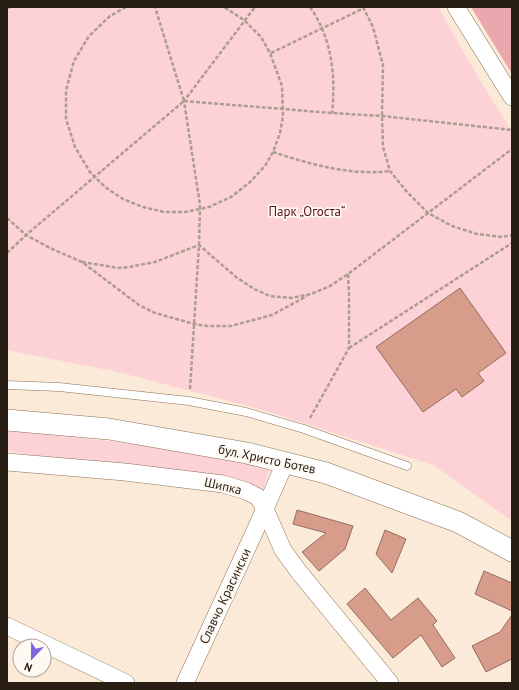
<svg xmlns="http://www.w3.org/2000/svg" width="519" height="690" viewBox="0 0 519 690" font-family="'PT Sans',sans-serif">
	<rect width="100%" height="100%" fill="#fbead8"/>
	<g fill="#fdd2d6">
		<path d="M 7,7 L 438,7 L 481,82 L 512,131 L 512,521 L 433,465 L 266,411 L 118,372 L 7,350 Z"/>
		<path d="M 7,429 L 222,455 L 270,467 L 262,493 L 7,451 Z"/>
	</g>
	<path fill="#e8a8ae" d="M 471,7 L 512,7 L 512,74 Z"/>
	<g fill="#d89d8a" stroke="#916d61">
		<path d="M 460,288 L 506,353 L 478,373 L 484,381 L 462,397 L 456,389 L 423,412 L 376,347 Z"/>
		<path d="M 297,510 L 353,526 L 345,549 L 319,571 L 302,552 L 326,533 L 293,524 Z"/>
		<path d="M 385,530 L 406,539 L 392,573 L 376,554 Z"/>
		<path d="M 484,571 L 512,583 L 512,611 L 475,594 Z"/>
		<path d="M 365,588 L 391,620 L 418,598 L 437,621 L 433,625 L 455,658 L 442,667 L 421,635 L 393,658 L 347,604 Z"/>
		<path d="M 512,615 L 512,659 L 486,672 L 472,646 L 500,632 Z"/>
	</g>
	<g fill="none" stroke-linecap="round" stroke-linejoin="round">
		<g stroke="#8b7157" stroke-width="9">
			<path id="service" d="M 7,385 L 59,387 L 189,401 L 246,412 L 304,429 L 407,466"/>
		</g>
		<g stroke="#8b7157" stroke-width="18">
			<g id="minor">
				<path d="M 456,7 L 512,97"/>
				<path d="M 7,462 L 125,472 L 223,484 L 246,491 L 258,497 L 265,509 L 283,550 L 299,572 L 390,683"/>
				<path d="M 7,626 L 126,683"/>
				<path d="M 185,683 L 265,509 L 285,463"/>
			</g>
		</g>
		<g stroke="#8b7157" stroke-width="22">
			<path id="tertiary" d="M 7,420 L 109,429 L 247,453 L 326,473 L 458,522 L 512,551"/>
		</g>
		<g stroke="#ac9d8e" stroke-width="2.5" stroke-dasharray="4 2" stroke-linecap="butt">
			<path d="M 126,7 L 110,16 L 89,36 L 74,61 L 66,90 L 66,119 L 75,147 L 90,172 L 105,187 L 123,199 L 143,207 L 164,212 L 185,212 L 200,209 L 209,207 L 231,197 L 250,182 L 265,166 L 273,152 L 280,133 L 283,116 L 282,86 L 270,53 L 261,37 L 244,20 L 224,7"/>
			<path d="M 310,7 C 332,38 336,77 332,113"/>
			<path d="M 363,7 L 373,27 L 383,65 L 382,116 L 383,147 L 390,171 L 407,192 L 428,213 L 452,226 L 477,234 L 502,237 L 512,235"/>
			<path d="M 7,8 L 10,7"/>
			<path d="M 271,53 L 364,8"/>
			<path d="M 184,101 L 332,113 L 382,116 L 512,130"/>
			<path d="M 273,152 C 309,164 351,176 390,171"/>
			<path d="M 7,218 L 26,235 L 50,248 L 82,262 L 139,305 L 155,313 L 194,324 L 207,326 L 231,326 L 272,315 L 307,296"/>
			<path d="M 7,253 L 26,235 L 184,101 L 155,7"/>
			<path d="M 82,262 L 119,268 L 129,267 L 155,262 L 199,245 L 236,277 L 254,289 L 270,296 L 291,298 L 311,294 L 330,286 L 348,274 L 512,149"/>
			<path d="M 349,348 L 512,243"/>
			<path d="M 190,389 L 199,245 L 200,205 L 184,101 L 255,7"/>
			<path d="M 310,418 L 349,348 L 349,295 L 348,274"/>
		</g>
		<use href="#service" stroke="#fff" stroke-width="8"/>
		<use href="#minor" stroke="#fff" stroke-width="17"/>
		<use href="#tertiary" stroke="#fff" stroke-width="21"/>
	</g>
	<g text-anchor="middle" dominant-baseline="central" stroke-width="3.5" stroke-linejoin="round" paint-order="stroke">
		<g font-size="13" fill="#5a1022" stroke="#fff9f3">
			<text x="307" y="211">Парк „Огоста“</text>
		</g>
		<g font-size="13" fill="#281e13" stroke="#fff9f3">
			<text transform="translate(267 459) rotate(12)">бул. Христо Ботев</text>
			<text transform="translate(223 486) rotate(13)">Шипка</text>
			<text transform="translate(225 596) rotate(-65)">Славчо Красински</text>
		</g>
	</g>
	<rect width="519" height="690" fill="none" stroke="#281e13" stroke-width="16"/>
	<g transform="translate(32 658) rotate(202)"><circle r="19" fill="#fff9f3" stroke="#a9a199"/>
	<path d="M0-3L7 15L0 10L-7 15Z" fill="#8063de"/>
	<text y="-6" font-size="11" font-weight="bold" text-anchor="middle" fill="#281e13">N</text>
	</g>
</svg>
